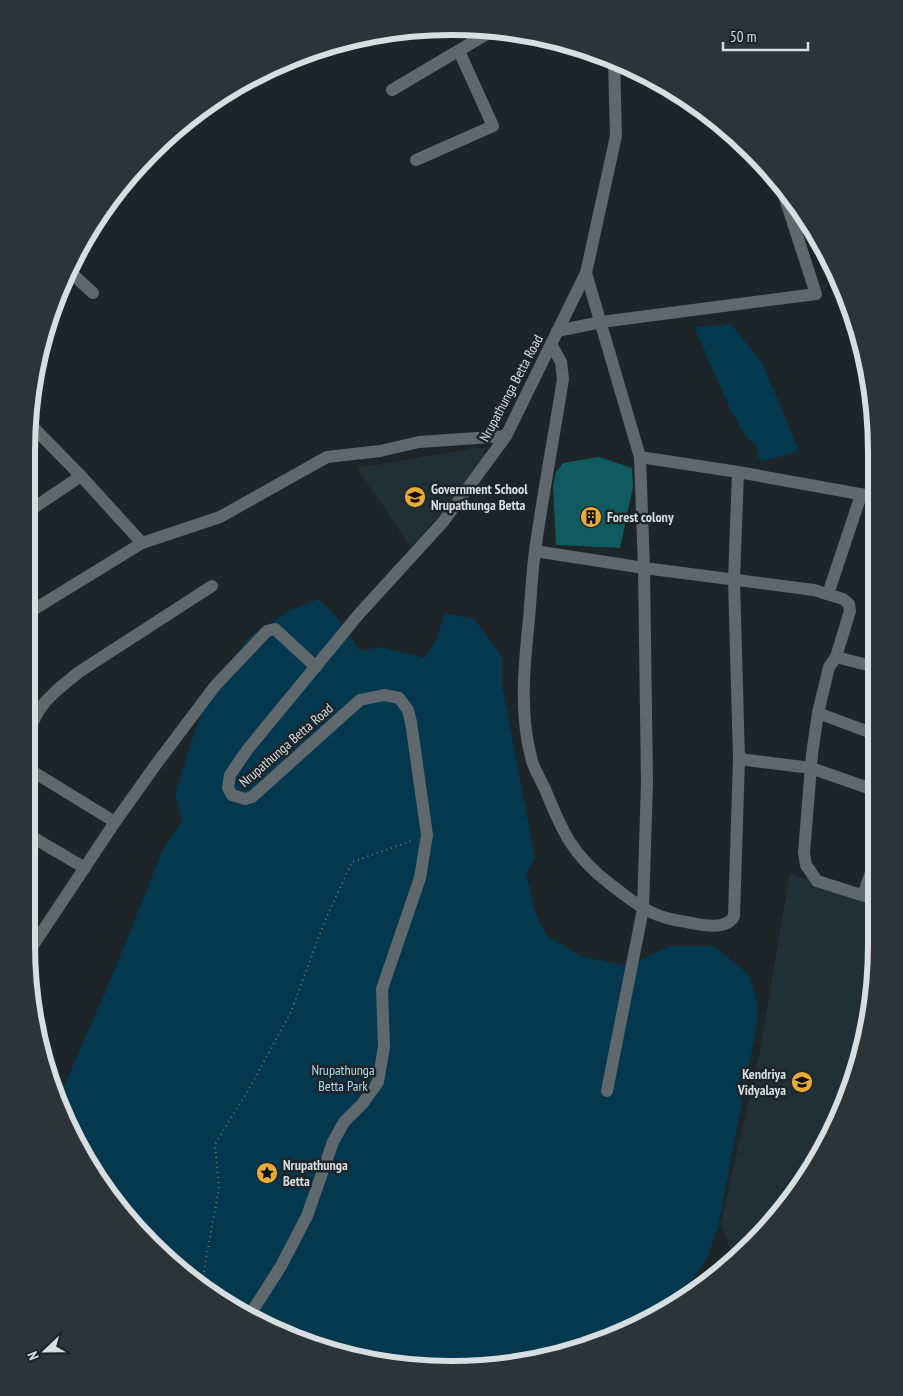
<svg xmlns="http://www.w3.org/2000/svg" width="903" height="1396" viewBox="0 0 903 1396" font-family="'PT Sans Narrow',sans-serif">
	<rect width="100%" height="100%" fill="#1d2529"/>
	<g fill="#213036">
		<path d="M 485,447 L 483,462 L 443,511 L 411,547 L 357,468 Z"/>
		<path d="M 790,873 L 874,905 L 873,1000 L 844,1107 L 771,1225 L 729,1261 L 731,1249 L 721,1223 L 759,1056 Z"/>
	</g>
	<g fill="#03384e">
		<path d="M 731,324 L 762,362 L 799,451 L 760,462 L 756,445 L 746,437 L 731,411 L 694,327 Z"/>
		<path d="M 318,599 L 336,616 L 360,651 L 380,647 L 424,658 L 436,640 L 445,613 L 474,619 L 502,656 L 502,686 L 535,857 L 526,874 L 536,914 L 547,936 L 581,956 L 627,966 L 670,946 L 714,946 L 748,974 L 757,1000 L 758,1019 L 718,1227 L 707,1258 L 694,1279 L 679,1296 L 656,1313 L 562,1355 L 424,1369 L 315,1347 L 193,1282 L 98,1181 L 58,1100 L 115,969 L 163,849 L 182,821 L 175,795 L 195,731 L 213,685 L 250,636 L 289,611 Z"/>
	</g>
	<path fill="#105b60" d="M 599,457 L 632,468 L 633,487 L 620,548 L 556,545 L 553,486 L 556,472 L 563,463 Z"/>
	<g fill="none" stroke-linecap="round" stroke-linejoin="round">
		<path stroke="#6f7579" stroke-width="2" stroke-dasharray="1 4" stroke-linecap="butt" d="M 195,1283 L 203,1276 L 219,1187 L 215,1144 L 249,1089 L 291,1012 L 324,923 L 352,862 L 414,840"/>
		<g stroke="#5f686d" stroke-width="12">
			<path d="M 392,90 L 495,29"/>
			<path d="M 416,160 L 493,126 L 459,51"/>
			<path d="M 68,270 L 93,293"/>
			<path d="M 586,273 L 640,457 L 738,472 L 876,497"/>
			<path d="M 557,331 L 601,322 L 816,294 L 780,183"/>
			<path d="M 551,344 L 561,362 L 563,379 C 554,436 543,494 535,551 C 532,573 531,596 529,619 C 524,666 519,715 532,761 C 535,771 541,780 545,789 C 562,831 572,855 610,884 C 631,900 648,915 675,920 C 691,922 725,934 734,916 L 739,759 L 734,580 L 738,472"/>
			<path d="M 30,424 L 81,476 L 142,543"/>
			<path d="M 29,511 L 81,476"/>
			<path d="M 535,551 L 644,568 L 814,590 L 843,599 L 849,604 L 850,611 L 836,657 L 829,667 L 818,713 L 812,754 L 804,853 L 806,865 L 817,881 L 874,899"/>
			<path d="M 828,594 L 861,495"/>
			<path d="M 28,613 L 142,543 L 220,517 L 327,457 L 380,451 L 419,442 L 506,436"/>
			<path d="M 836,657 L 875,667"/>
			<path d="M 818,713 L 874,734"/>
			<path d="M 28,731 L 38,712 L 45,702 L 57,690 L 79,672 L 212,586"/>
			<path d="M 739,759 L 811,768 L 874,790"/>
			<path d="M 27,768 L 115,822"/>
			<path d="M 27,834 L 85,868"/>
			<path d="M 27,851 L 36,839"/>
			<path d="M 863,895 L 874,864"/>
			<path d="M 28,953 L 115,822 L 157,763 L 215,686 L 267,631 L 275,629 L 316,667"/>
			<path d="M 607,1091 L 643,909 L 647,783 L 644,568 L 640,457"/>
			<path d="M 251,1313 L 281,1266 L 307,1216 L 333,1142 L 344,1122 L 363,1103 L 378,1082 L 384,1047 L 382,989 L 420,878 L 427,835 L 411,722 L 408,710 L 399,698 L 384,695 L 360,700 L 252,797 L 245,799 L 232,795 L 228,788 L 230,775 L 247,750 L 359,614 L 443,522 L 506,436 L 586,273 L 616,136 L 614,61"/>
		</g>
	</g>
	<defs>
		<g id="school-disc" transform="scale(1.125)"><circle r="9.5" fill="#e8ab37" stroke="#1d2529"/><path d="M0-5L7-2L0 1L-7-2ZM-4 1L0 2.5L4 1V4Q0 6-4 4Z" fill="#111"/></g>
		<g id="building-disc" transform="scale(1.125)"><circle r="9.5" fill="#e8ab37" stroke="#1d2529"/><path d="M-4-6H4V6H1V3H-1V6H-4ZM-2.5-4.3h1.7v1.8h-1.7ZM.8-4.3h1.7v1.8H.8ZM-2.5-1h1.7V.8h-1.7ZM.8-1h1.7V.8H.8Z" fill="#111"/></g>
		<g id="sight-disc" transform="scale(1.125)"><circle r="9.5" fill="#e8ab37" stroke="#1d2529"/><path d="M0-6L1.8-2.2L6-1.7L2.9 1.2L3.7 5.4L0 3.3L-3.7 5.4L-2.9 1.2L-6-1.7L-1.8-2.2Z" fill="#111"/></g>
	</defs>
	<g fill-rule="evenodd">
		<use href="#school-disc" x="415" y="497"/>
		<use href="#building-disc" x="591" y="517"/>
		<use href="#school-disc" x="802" y="1082"/>
		<use href="#sight-disc" x="267" y="1173"/>
	</g>
	<g text-anchor="middle" dominant-baseline="central" stroke-width="5" stroke-linejoin="round" paint-order="stroke">
		<g font-size="14" fill="#d8dde0" stroke="#1d2529">
			<text transform="translate(511 388) rotate(-62)">Nrupathunga Betta Road</text>
			<text transform="translate(286 745) rotate(-41)">Nrupathunga Betta Road</text>
		</g>
		<g font-size="14" font-weight="bold" fill="#d8dde0" stroke="#1d2529" text-anchor="start">
			<text x="431" y="489">Government School<tspan x="431" dy="16">Nrupathunga Betta</tspan></text>
			<text x="607" y="517">Forest colony</text>
			<text x="786" y="1074" text-anchor="end">Kendriya<tspan x="786" dy="16">Vidyalaya</tspan></text>
			<text x="283" y="1165">Nrupathunga<tspan x="283" dy="16">Betta</tspan></text>
		</g>
		<g font-size="14" fill="#aedbf3" stroke="#1d2529">
			<text x="343" y="1070">Nrupathunga<tspan x="343" dy="16">Betta Park</tspan></text>
		</g>
	</g>
	<path d="M0 0H903V1396H0ZM451 35H452A416 416 0 0 1 868 451V945A416 416 0 0 1 452 1361H451A416 416 0 0 1 35 945V451A416 416 0 0 1 451 35Z" fill="#2c3438" fill-rule="evenodd"/>
	<path fill="none" stroke="#d8dde0" stroke-width="6" d="M451 35H452A416 416 0 0 1 868 451V945A416 416 0 0 1 452 1361H451A416 416 0 0 1 35 945V451A416 416 0 0 1 451 35Z"/>
	<g transform="translate(45 1351) rotate(248)" stroke="#1d2529" stroke-width="4" paint-order="stroke">
	<path d="M0-4L9 19L0 12L-9 19Z" fill="#d8dde0"/>
	<text y="-8" font-size="14" font-weight="bold" text-anchor="middle" fill="#d8dde0">N</text>
	</g>
	<path d="M723 42v8h85v-8" fill="none" stroke="#d8dde0" stroke-width="2.5"/>
	<text x="730" y="42" font-size="15" fill="#d8dde0" stroke="#1d2529" stroke-width="4" paint-order="stroke">50 m</text>
</svg>
